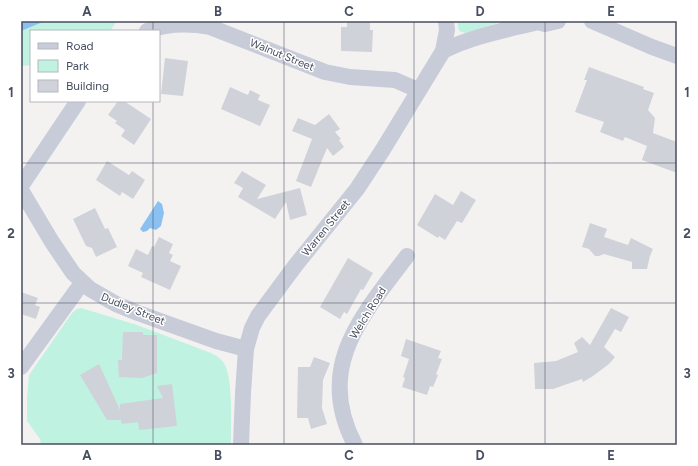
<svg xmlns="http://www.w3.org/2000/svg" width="698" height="466" viewBox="0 0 698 466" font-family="Figtree,sans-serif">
	<rect width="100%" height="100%" fill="#f4f2f1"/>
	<g fill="#bff2e0">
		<path d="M 21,21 L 117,21 L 110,31 L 31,31 L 31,65 L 21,66 Z"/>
		<path d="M 457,21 L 504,21 L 465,33 L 459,31 Z"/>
		<path d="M 81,308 L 137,325 L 211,353 C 217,356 222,359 225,365 C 233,380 231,426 231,445 L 41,445 L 40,439 L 27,421 L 27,397 L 29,375 L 72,313 L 77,309 Z"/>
	</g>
	<g fill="#8ac1f1">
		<path d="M 21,21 L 45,21 L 21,31 Z"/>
		<path d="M 158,201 L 162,204 L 164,213 L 161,226 L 156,230 L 150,228 L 147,231 L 143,232 L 140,229 Z"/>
	</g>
	<g fill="#d0d2d9">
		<path d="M 347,21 L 370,21 L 370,30 L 373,30 L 372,52 L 341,51 L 341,27 L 347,27 Z"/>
		<path d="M 165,58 L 188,61 L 183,96 L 161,94 Z"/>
		<path d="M 589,67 L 644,87 L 643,89 L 654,93 L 648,110 L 655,118 L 653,133 L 677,142 L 677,173 L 642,160 L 647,146 L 625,137 L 623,141 L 600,132 L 604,122 L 575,112 L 587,80 L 584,80 Z"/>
		<path d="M 230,87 L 248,95 L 250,90 L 260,95 L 258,100 L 270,105 L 260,126 L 221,109 Z"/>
		<path d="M 118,101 L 124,101 L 151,119 L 134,145 L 121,136 L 125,130 L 115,123 L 117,121 L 108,115 Z"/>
		<path d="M 329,114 L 340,129 L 335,132 L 341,139 L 339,140 L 344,147 L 333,156 L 327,148 L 311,187 L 296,181 L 312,139 L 292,131 L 298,118 L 315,125 Z"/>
		<path d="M 107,161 L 129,175 L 132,171 L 145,180 L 133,199 L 122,192 L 120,196 L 96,180 Z"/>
		<path d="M 242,171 L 266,185 L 257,199 L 300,188 L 307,215 L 290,220 L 286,202 L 275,219 L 238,197 L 243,188 L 234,183 Z"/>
		<path d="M 461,191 L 476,200 L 462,223 L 457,221 L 445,240 L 439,236 L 438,238 L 417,225 L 435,194 L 453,205 Z"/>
		<path d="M 95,208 L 105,229 L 108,228 L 117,247 L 96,257 L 92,248 L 86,246 L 73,219 Z"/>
		<path d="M 590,223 L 607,229 L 604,237 L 628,245 L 631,238 L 653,249 L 650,256 L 647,269 L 632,269 L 632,262 L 604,254 L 599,256 L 595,256 L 589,249 L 582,247 Z"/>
		<path d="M 159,237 L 173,244 L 169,253 L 173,255 L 170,261 L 181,266 L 170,290 L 141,277 L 143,273 L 128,266 L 136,249 L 148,255 L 152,246 L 154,247 Z"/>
		<path d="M 348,258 L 373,273 L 363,290 L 361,289 L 347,314 L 344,312 L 340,319 L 320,307 Z"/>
		<path d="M 21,292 L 38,298 L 35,305 L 40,307 L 36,319 L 21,314 Z"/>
		<path d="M 611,308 L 629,317 L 621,332 L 615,329 L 604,347 L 615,357 L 609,364 L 593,376 L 583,382 L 582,379 L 553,389 L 535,389 L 534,363 L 556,361 L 578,352 L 574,343 L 582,337 L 590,345 Z"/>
		<path d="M 123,332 L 143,332 L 143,335 L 157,335 L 157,373 L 142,378 L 119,377 L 118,360 L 122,360 Z"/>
		<path d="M 406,339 L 441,351 L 438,358 L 442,359 L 436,374 L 438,375 L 433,387 L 430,386 L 427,395 L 402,387 L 405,378 L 403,377 L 409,359 L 401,356 Z"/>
		<path d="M 314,357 L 330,363 L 323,380 L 322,408 L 327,424 L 311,429 L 308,418 L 297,418 L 298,367 L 310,367 Z"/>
		<path d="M 99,364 L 120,410 L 120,404 L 163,398 L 157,386 L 172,384 L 177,426 L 139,430 L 138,422 L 122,424 L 121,420 L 107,420 L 80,375 Z"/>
	</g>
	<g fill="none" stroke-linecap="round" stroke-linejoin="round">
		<g stroke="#c8ccd9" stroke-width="16">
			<path d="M 592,21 L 652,47 L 677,56"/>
			<path d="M 147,31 C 168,23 188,23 210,27 L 325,72 L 350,77 L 395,80 L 418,90"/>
			<path d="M 443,51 C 472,36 506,30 538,22 L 545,24 L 558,21"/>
			<path d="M 21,186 L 78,101"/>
			<path d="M 21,190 L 52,242 L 73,273 L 90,289 L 116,304 L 138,313 L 216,341 L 246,349"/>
			<path d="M 21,367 L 82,283"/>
			<path d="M 241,445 L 243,393 L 246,349 L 252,328 L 258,316 L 295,266 L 357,189 L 382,151 L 443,51 L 447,30 L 446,21"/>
			<path d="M 355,445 C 314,367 362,316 407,256"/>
		</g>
	</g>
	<path fill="none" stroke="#484e60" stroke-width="1" stroke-opacity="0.55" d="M 153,21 L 153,31M 284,21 L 284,445M 414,21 L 414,445M 545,21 L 545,445M 153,101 L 153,445M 21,163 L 677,163M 21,303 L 677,303"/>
	<g text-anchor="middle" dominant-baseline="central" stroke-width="3" stroke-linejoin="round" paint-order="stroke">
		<g font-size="11" fill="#484e60" stroke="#fff">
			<text transform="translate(282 55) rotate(22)">Walnut Street</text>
			<text transform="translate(326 228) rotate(-51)">Warren Street</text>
			<text transform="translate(133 309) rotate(22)">Dudley Street</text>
			<text transform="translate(368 313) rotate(-58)">Welch Road</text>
		</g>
	</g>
	<rect width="698" height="466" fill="none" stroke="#ffffff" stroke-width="44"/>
	<rect x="30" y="30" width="130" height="72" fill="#ffffff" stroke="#b6b8bf"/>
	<rect x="38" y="43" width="20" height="6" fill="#c8ccd9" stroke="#b6b8bf"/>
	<text x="66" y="50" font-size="12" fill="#484e60">Road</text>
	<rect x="38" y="60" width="20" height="12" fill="#bff2e0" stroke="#b6b8bf"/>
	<text x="66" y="70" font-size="12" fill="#484e60">Park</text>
	<rect x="38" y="80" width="20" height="12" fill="#d0d2d9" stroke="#b6b8bf"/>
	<text x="66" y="90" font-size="12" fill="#484e60">Building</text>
	<rect x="22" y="22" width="654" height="422" fill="none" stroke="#484e60" stroke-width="1.5"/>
	<g font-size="13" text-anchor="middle" font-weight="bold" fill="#484e60">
		<text x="87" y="16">A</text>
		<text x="218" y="16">B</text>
		<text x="349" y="16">C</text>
		<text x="480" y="16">D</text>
		<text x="611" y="16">E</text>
		<text x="11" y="97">1</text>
		<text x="687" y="97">1</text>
		<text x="11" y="238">2</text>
		<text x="687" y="238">2</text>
		<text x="11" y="378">3</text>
		<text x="687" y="378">3</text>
		<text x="87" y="460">A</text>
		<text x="218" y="460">B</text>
		<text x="349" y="460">C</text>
		<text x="480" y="460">D</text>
		<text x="611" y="460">E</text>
	</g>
</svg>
